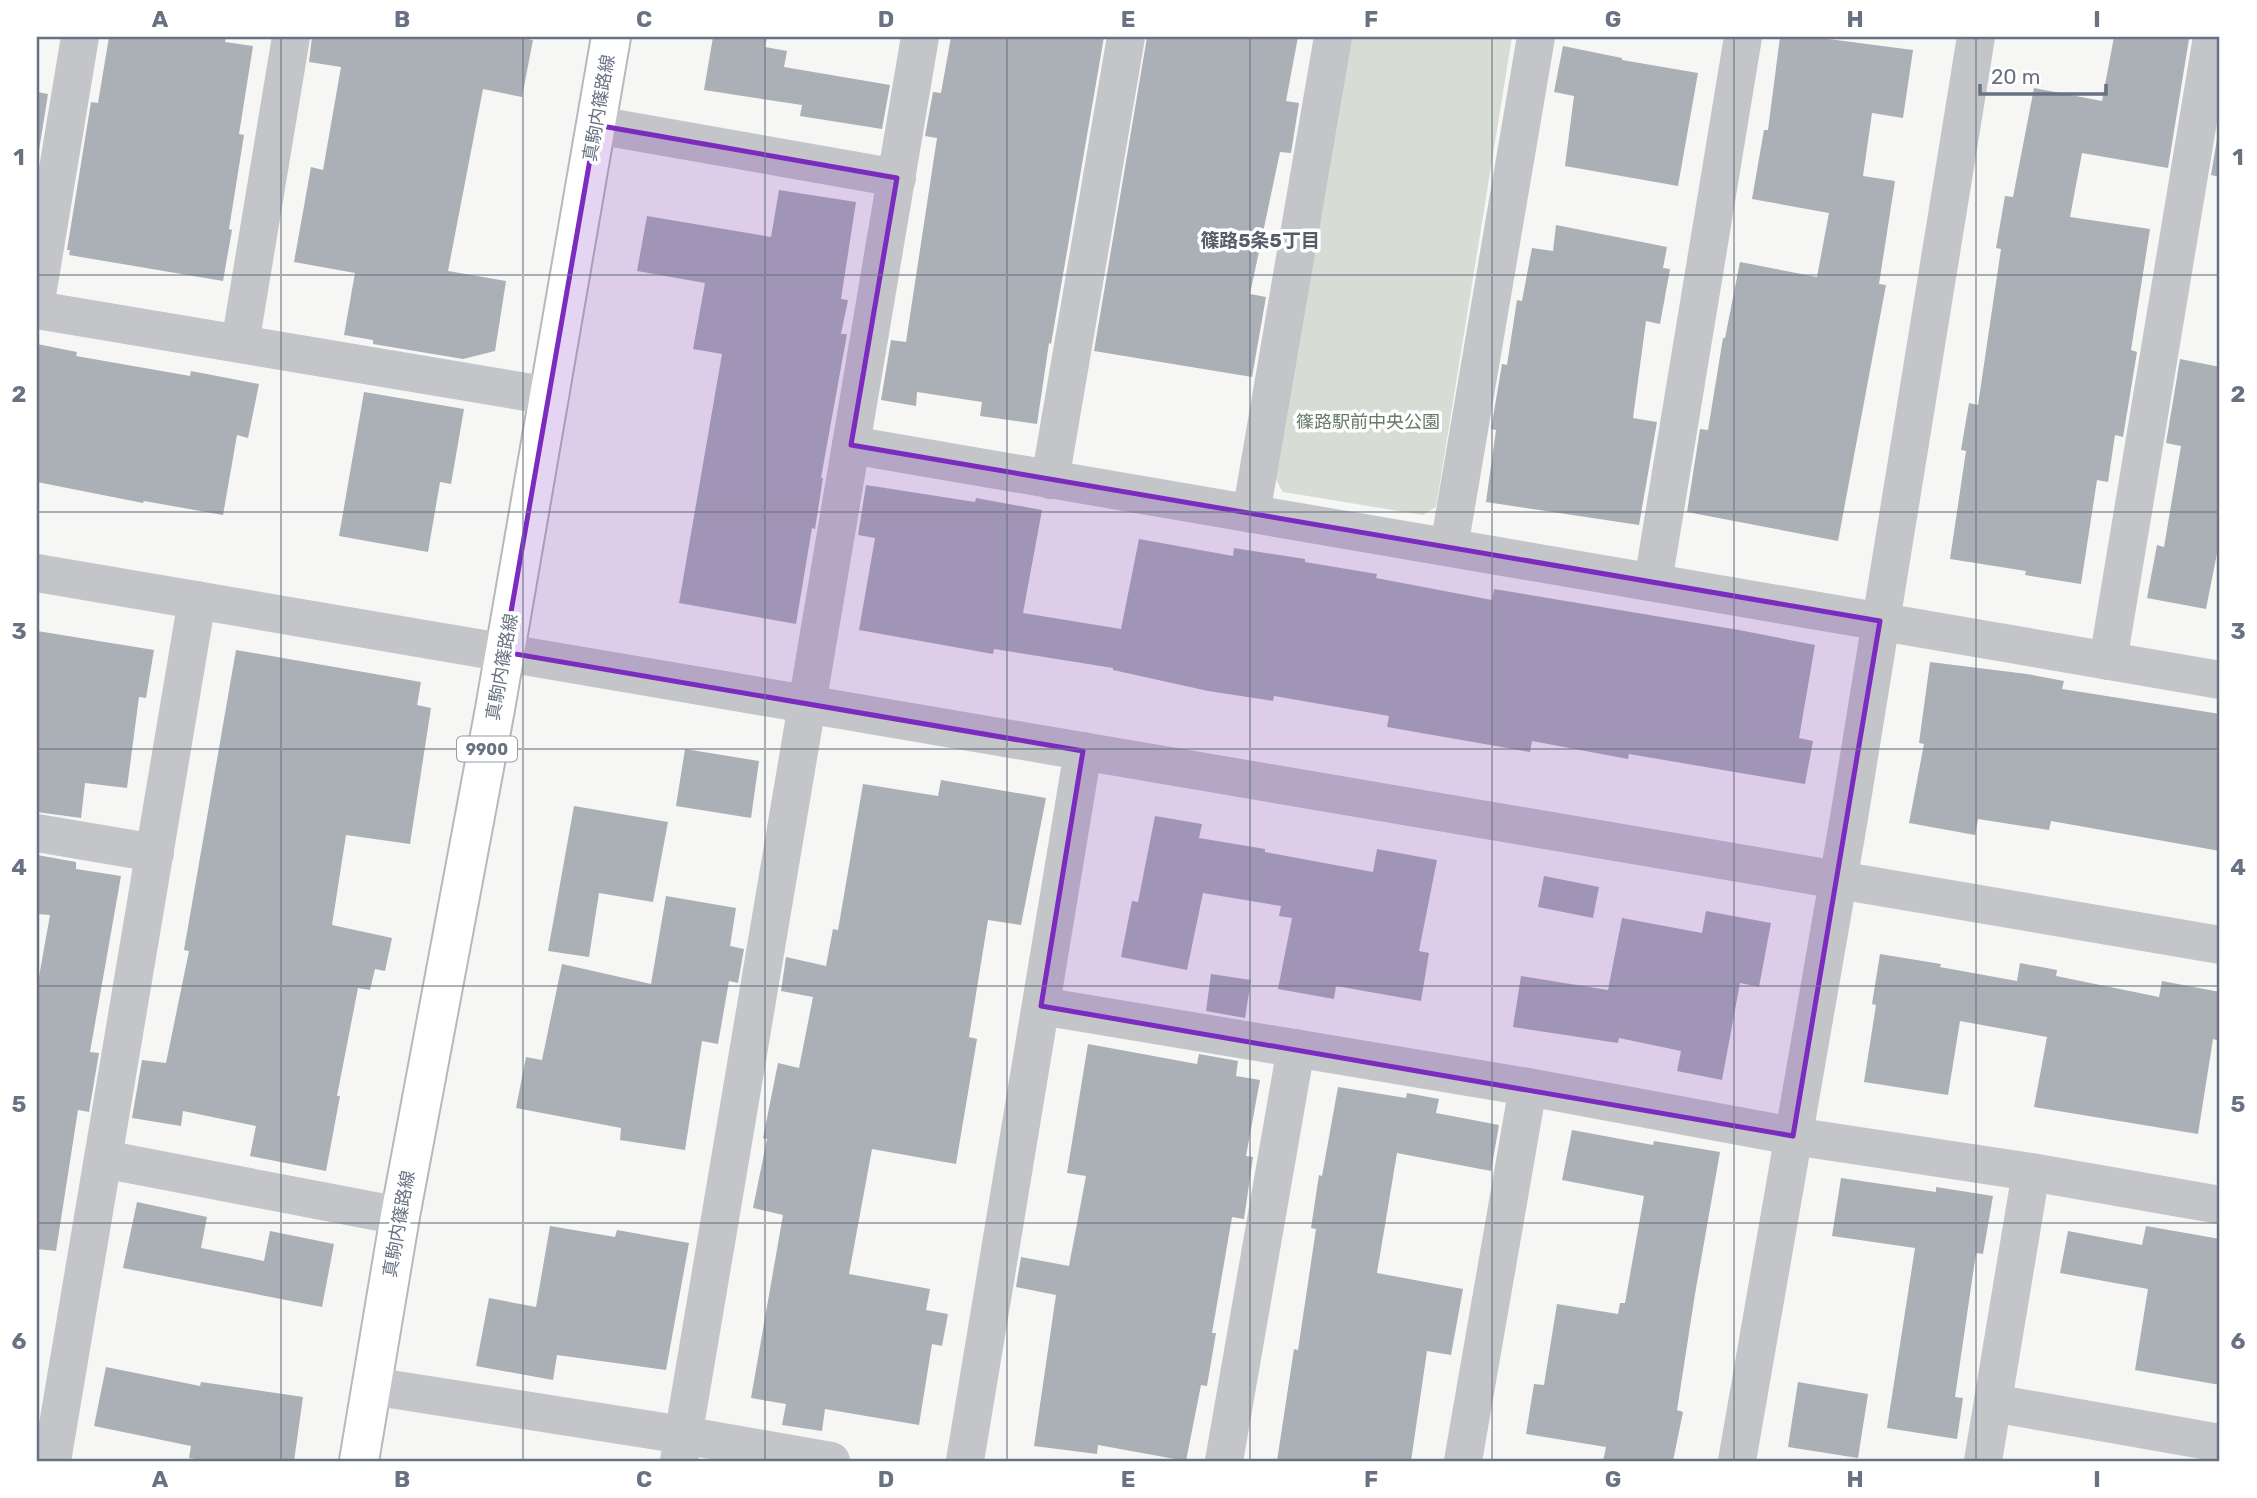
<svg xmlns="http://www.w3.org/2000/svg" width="2257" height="1498" viewBox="0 0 2257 1498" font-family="Rubik,'Noto Sans JP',sans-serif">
	<rect width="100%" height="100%" fill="#f6f6f4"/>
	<path fill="#d7ddd5" d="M 1351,37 L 1512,37 L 1436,507 L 1423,515 L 1283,492 L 1275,478 Z"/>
	<g fill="#abafb6">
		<path d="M 109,37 L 226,37 L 225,42 L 253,46 L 239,134 L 244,135 L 229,229 L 232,230 L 223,281 L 69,255 L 70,250 L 67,250 L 91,102 L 98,103 Z"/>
		<path d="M 312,37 L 515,37 L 533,40 L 522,97 L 483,89 L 448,271 L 506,281 L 495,351 L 463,359 L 373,344 L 373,340 L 344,335 L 355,273 L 294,262 L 311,167 L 323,170 L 341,67 L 309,62 Z"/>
		<path d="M 713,37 L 767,37 L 765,47 L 787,51 L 784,67 L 890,85 L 882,129 L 800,116 L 802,105 L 704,90 Z"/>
		<path d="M 951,37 L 1104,37 L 1051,344 L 1049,343 L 1037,424 L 980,416 L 982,402 L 917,392 L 916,406 L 881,400 L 891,340 L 906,342 L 937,138 L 925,136 L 933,92 L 941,93 Z"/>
		<path d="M 1147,37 L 1298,37 L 1286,101 L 1299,103 L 1291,153 L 1280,152 L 1250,294 L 1266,297 L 1252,377 L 1094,351 Z"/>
		<path d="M 1780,37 L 1813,37 L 1913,50 L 1903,118 L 1872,113 L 1863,176 L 1895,181 L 1879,284 L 1886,285 L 1838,541 L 1687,512 L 1700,429 L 1708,430 L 1723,338 L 1725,338 L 1740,262 L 1817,277 L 1829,213 L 1752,199 L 1764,130 L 1768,130 Z"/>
		<path d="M 2114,37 L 2183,37 L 2182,39 L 2189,39 L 2168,168 L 2082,153 L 2070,217 L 2150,229 L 2131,350 L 2137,352 L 2123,437 L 2115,435 L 2108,482 L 2097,480 L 2081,584 L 2025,575 L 2026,571 L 1950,559 L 1966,451 L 1961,450 L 1969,403 L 1978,405 L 2001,249 L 1996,248 L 2005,196 L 2013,197 L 2034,88 L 2102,101 Z"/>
		<path d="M 1563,46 L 1622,58 L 1622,60 L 1698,73 L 1678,186 L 1565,166 L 1574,96 L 1554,92 Z"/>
		<path d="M 37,92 L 48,94 L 37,163 Z"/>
		<path d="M 2220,121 L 2220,177 L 2211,175 Z"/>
		<path d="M 779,190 L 856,202 L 841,299 L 848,300 L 841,334 L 847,334 L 821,478 L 823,478 L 815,529 L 812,528 L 796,624 L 679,603 L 722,354 L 693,349 L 705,283 L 637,271 L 647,216 L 771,237 Z"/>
		<path d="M 1556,225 L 1667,247 L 1663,268 L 1670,269 L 1660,324 L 1646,321 L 1633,418 L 1657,422 L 1639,525 L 1486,502 L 1496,430 L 1491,429 L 1502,364 L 1507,365 L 1517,300 L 1522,301 L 1532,248 L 1553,251 Z"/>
		<path d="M 37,344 L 77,352 L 76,356 L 190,376 L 191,371 L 259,384 L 248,438 L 237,435 L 223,515 L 144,501 L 143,503 L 37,482 Z"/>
		<path d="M 2180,359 L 2220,367 L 2220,538 L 2206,609 L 2147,598 L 2157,545 L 2164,547 L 2181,446 L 2166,443 Z"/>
		<path d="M 364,392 L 464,409 L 451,484 L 440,482 L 428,552 L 339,536 Z"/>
		<path d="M 866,485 L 975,502 L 976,498 L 1042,510 L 1023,613 L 1121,629 L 1139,539 L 1233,556 L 1234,548 L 1305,559 L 1305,562 L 1377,574 L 1376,578 L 1492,600 L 1494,589 L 1739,630 L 1815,645 L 1799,738 L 1813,741 L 1805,784 L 1629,754 L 1628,759 L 1532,741 L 1530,752 L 1387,727 L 1389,716 L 1274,696 L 1273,701 L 1208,691 L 1113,670 L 1113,668 L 994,649 L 993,654 L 859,630 L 875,538 L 858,535 Z"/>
		<path d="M 37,631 L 154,650 L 146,698 L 139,697 L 127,788 L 85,783 L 81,818 L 37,812 Z"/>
		<path d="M 236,650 L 421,682 L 417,705 L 431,708 L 410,844 L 346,835 L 332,925 L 392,938 L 385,971 L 375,969 L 370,990 L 358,988 L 337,1096 L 340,1096 L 326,1171 L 250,1156 L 256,1126 L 183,1111 L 181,1126 L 132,1118 L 142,1060 L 166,1063 L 189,951 L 184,950 Z"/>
		<path d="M 1930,662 L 2027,674 L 2064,681 L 2062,689 L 2220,714 L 2220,851 L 2051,821 L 2049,830 L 1978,819 L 1975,835 L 1909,823 L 1924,744 L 1919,743 Z"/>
		<path d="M 685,749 L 759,761 L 751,818 L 676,806 Z"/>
		<path d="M 941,780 L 1046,798 L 1021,925 L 988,920 L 969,1037 L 977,1039 L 956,1164 L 872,1149 L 849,1274 L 930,1289 L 926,1310 L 948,1314 L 942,1346 L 932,1344 L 919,1425 L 825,1409 L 822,1431 L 782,1425 L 786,1404 L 751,1398 L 783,1215 L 753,1208 L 767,1139 L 763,1138 L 778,1063 L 799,1068 L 813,997 L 781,991 L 786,957 L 826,966 L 833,929 L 838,930 L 863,784 L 938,796 Z"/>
		<path d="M 574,806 L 668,822 L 653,902 L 599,893 L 589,957 L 548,951 Z"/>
		<path d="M 1155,816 L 1202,824 L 1199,838 L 1265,849 L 1265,852 L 1373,872 L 1377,849 L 1437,860 L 1419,951 L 1429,953 L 1421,1001 L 1336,986 L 1334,999 L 1278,989 L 1292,918 L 1279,916 L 1281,906 L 1203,893 L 1187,970 L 1121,957 L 1132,901 L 1138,902 Z"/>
		<path d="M 37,855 L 76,862 L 76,869 L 121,876 L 90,1052 L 99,1053 L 89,1112 L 78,1110 L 56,1251 L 37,1249 L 37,988 L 50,915 L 37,914 Z"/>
		<path d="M 1544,876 L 1599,887 L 1593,918 L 1538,907 Z"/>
		<path d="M 666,896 L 736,908 L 730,946 L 744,949 L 738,983 L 729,981 L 718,1044 L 702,1041 L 685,1150 L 620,1140 L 621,1128 L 516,1108 L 526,1057 L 542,1060 L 562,964 L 651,984 Z"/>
		<path d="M 1706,911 L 1771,923 L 1759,987 L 1740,983 L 1722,1080 L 1677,1071 L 1681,1051 L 1619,1038 L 1618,1043 L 1513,1027 L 1521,976 L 1608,990 L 1622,918 L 1702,933 Z"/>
		<path d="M 1880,954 L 1941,964 L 1940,967 L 2017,981 L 2020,963 L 2057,970 L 2056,976 L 2159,997 L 2162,981 L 2220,992 L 2220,1041 L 2213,1039 L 2198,1134 L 2034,1107 L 2047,1037 L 1960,1021 L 1948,1095 L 1864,1082 L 1876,1005 L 1872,1004 Z"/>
		<path d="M 1211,974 L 1251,980 L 1245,1018 L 1206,1011 Z"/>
		<path d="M 1088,1044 L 1197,1064 L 1199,1054 L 1238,1061 L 1236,1076 L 1260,1080 L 1246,1156 L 1253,1157 L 1244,1219 L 1232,1217 L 1212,1333 L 1216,1333 L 1207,1386 L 1201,1385 L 1186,1461 L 1098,1445 L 1097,1454 L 1034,1446 L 1056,1295 L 1016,1287 L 1021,1257 L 1069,1266 L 1086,1176 L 1067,1173 Z"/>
		<path d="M 1338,1087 L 1406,1098 L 1407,1093 L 1439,1099 L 1436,1113 L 1499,1125 L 1491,1171 L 1397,1153 L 1377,1273 L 1463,1289 L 1451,1355 L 1427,1351 L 1411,1461 L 1277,1461 L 1294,1349 L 1298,1350 L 1316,1229 L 1311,1228 L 1319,1175 L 1322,1176 Z"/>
		<path d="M 1572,1130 L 1653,1145 L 1654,1141 L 1720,1152 L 1695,1294 L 1677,1410 L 1683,1412 L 1673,1461 L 1603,1461 L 1606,1447 L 1526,1434 L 1534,1384 L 1544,1385 L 1557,1304 L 1618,1314 L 1620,1303 L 1625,1303 L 1644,1196 L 1562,1180 Z"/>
		<path d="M 1841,1178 L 1936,1192 L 1936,1187 L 1993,1196 L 1983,1254 L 1976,1253 L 1955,1397 L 1963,1398 L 1957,1439 L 1887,1428 L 1915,1248 L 1832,1236 Z"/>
		<path d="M 137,1202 L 207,1217 L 201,1248 L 264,1261 L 270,1231 L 334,1244 L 322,1307 L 123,1268 Z"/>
		<path d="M 550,1226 L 615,1237 L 617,1230 L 689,1243 L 666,1370 L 557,1355 L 553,1380 L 476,1366 L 489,1298 L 536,1307 Z"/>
		<path d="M 2146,1226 L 2220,1239 L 2220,1385 L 2135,1370 L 2148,1289 L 2060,1273 L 2068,1231 L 2142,1245 Z"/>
		<path d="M 106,1367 L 200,1386 L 201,1382 L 303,1397 L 294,1461 L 209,1461 L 189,1458 L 191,1446 L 94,1426 Z"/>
		<path d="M 1798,1382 L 1868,1394 L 1858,1458 L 1788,1447 Z"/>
	</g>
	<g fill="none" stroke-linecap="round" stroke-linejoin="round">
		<g stroke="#b6b8bc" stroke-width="42">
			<path id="primary" d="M 359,1461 L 400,1216 L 495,709 L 611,37"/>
		</g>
		<g stroke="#c3c5c9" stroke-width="38">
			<path d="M 596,125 L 897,178"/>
			<path d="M 37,295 L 80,37"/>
			<path d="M 37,310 L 550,396"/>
			<path d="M 240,344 L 291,37"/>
			<path d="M 851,445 L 2220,680"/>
			<path d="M 1050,480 L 1126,37"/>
			<path d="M 1251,514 L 1333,37"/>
			<path d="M 1449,547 L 1536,37"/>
			<path d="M 37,573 L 2220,945"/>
			<path d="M 1653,582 L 1743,37"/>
			<path d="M 2108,661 L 2212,37"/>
			<path d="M 37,833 L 155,853"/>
			<path d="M 1041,1006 L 1528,1087 L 1793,1136 L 2031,1172 L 2220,1205"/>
			<path d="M 103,1159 L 400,1216"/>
			<path d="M 371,1386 L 683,1435 L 831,1461"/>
			<path d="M 1993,1403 L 2220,1443"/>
			<path d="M 52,1461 L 197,600"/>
			<path d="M 679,1461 L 920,37"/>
			<path d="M 965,1461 L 1083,751"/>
			<path d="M 1224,1461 L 1296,1048"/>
			<path d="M 1463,1461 L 1528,1087"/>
			<path d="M 1737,1461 L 1849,818 L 1976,37"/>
			<path d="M 1983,1461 L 2031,1172"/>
		</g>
		<use href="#primary" stroke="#fff" stroke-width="38"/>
	</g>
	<path fill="#7b2cbf" fill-opacity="0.2" stroke="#7b2cbf" stroke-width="5" stroke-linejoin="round" d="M 596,125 L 897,178 L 851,445 L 1880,621 L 1793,1136 L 1041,1006 L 1083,751 L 504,652 Z"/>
	<path fill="none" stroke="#697282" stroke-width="2" stroke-opacity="0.55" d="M 281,37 L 281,1461M 523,37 L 523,1461M 765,37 L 765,1461M 1007,37 L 1007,1461M 1250,37 L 1250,1461M 1492,37 L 1492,1461M 1734,37 L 1734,1461M 1976,37 L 1976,1461M 37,275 L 2220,275M 37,512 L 2220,512M 37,749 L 2220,749M 37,986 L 2220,986M 37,1223 L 2220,1223"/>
	<g text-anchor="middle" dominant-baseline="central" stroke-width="7" stroke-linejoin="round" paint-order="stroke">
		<rect fill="#fff" stroke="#969ca8" stroke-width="2" x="457" y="736.5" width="60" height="25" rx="5"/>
		<g font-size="16" font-weight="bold" fill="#697282">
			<text x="487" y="749">9900</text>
		</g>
		<g font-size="18" fill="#697282" stroke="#fff">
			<text transform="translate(599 108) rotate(-80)">真駒内篠路線</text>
			<text transform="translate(502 667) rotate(-80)">真駒内篠路線</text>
			<text transform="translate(399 1224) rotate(-80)">真駒内篠路線</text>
		</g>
		<g font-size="18" fill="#677a67" stroke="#fff">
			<text x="1368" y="422">篠路駅前中央公園</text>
		</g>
		<g font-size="19" font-weight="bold" fill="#565c68" stroke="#fff">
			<text x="1260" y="240">篠路5条5丁目</text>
		</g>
	</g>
	<rect width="2257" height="1498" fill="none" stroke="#ffffff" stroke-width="77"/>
	<path d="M1980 84v10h126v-10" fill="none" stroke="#697282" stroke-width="3.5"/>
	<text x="1991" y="84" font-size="21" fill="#697282" stroke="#ffffff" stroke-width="5" paint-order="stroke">20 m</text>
	<rect x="38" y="38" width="2180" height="1422" fill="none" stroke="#697282" stroke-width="2.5"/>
	<g font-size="23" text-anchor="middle" font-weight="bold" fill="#697282">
		<text x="160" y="27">A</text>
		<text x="402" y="27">B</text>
		<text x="644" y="27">C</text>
		<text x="886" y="27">D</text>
		<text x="1128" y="27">E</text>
		<text x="1371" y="27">F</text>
		<text x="1613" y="27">G</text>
		<text x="1855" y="27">H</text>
		<text x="2097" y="27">I</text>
		<text x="19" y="165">1</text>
		<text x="2238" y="165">1</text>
		<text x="19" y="402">2</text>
		<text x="2238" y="402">2</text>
		<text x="19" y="639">3</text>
		<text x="2238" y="639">3</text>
		<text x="19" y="875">4</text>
		<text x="2238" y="875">4</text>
		<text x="19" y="1112">5</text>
		<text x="2238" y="1112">5</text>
		<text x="19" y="1349">6</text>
		<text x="2238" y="1349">6</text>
		<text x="160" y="1487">A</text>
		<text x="402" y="1487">B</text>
		<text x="644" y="1487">C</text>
		<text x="886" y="1487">D</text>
		<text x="1128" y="1487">E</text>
		<text x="1371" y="1487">F</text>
		<text x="1613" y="1487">G</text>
		<text x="1855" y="1487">H</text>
		<text x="2097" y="1487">I</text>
	</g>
</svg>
